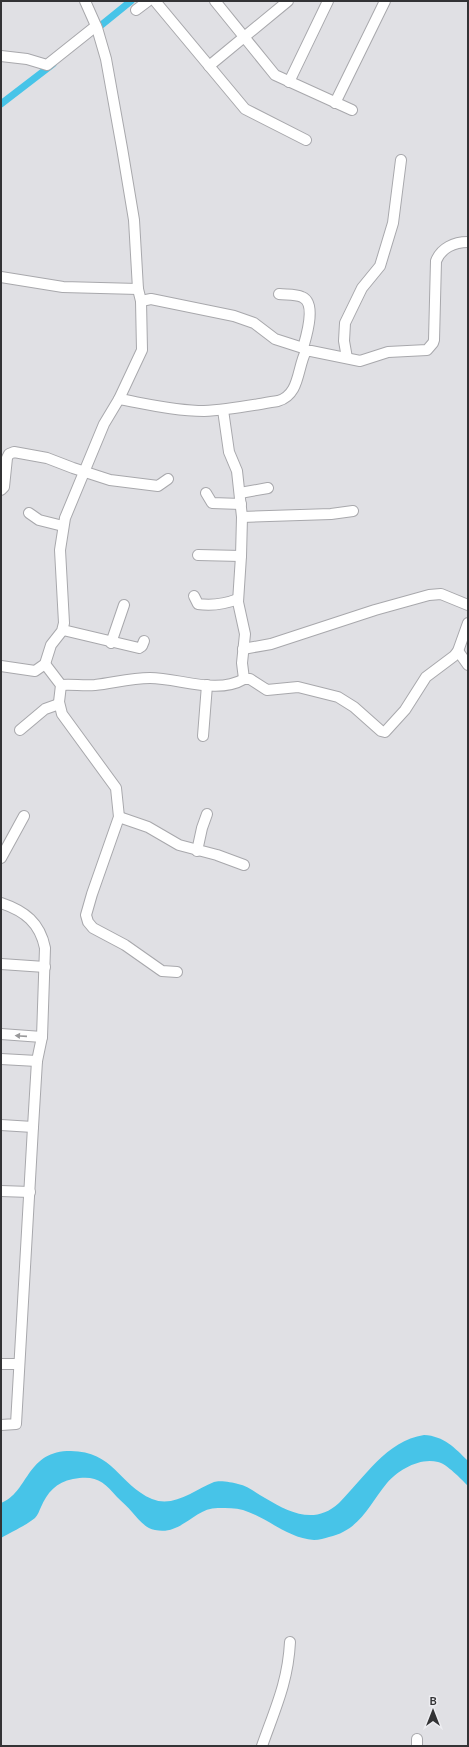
<svg xmlns="http://www.w3.org/2000/svg" width="469" height="1747" viewBox="0 0 469 1747" font-family="Lato,sans-serif">
	<rect width="100%" height="100%" fill="#e0e0e4"/>
	<path fill="#47c4e8" d="M 424,1435 C 444,1436 455,1448 468,1461 L 468,1486 C 461,1479 447,1464 438,1462 C 420,1457 398,1470 387,1483 C 369,1505 360,1530 329,1537 C 325,1538 319,1540 314,1540 C 287,1538 268,1518 243,1510 C 235,1508 227,1508 219,1508 C 194,1507 182,1536 155,1530 C 146,1529 138,1519 132,1512 C 128,1507 122,1502 117,1497 C 103,1481 96,1475 73,1479 C 56,1482 47,1493 41,1507 C 39,1511 38,1515 35,1518 C 28,1524 10,1533 1,1538 L 1,1503 C 28,1493 26,1453 67,1451 C 113,1449 118,1484 152,1499 C 174,1508 194,1490 214,1482 C 219,1480 232,1482 238,1484 C 248,1486 256,1493 265,1498 C 290,1513 315,1525 339,1503 C 365,1477 386,1441 424,1435 Z"/>
	<g fill="none" stroke-linecap="round" stroke-linejoin="round">
		<g stroke="#47c4e8" stroke-width="7">
			<path d="M 94,31 L 131,1"/>
			<path d="M 1,104 L 53,64"/>
		</g>
		<g stroke="#a8a8ac" stroke-width="12">
			<g id="minor">
				<path d="M 155,1 L 245,109 L 306,140"/>
				<path d="M 215,1 L 275,75 L 352,110"/>
				<path d="M 136,10 L 148,1"/>
				<path d="M 1,56 L 27,59 L 47,65 L 96,26"/>
				<path d="M 209,66 L 288,1"/>
				<path d="M 289,82 L 328,1"/>
				<path d="M 335,103 L 385,1"/>
				<path d="M 1,277 L 63,287 L 138,289"/>
				<path d="M 279,294 C 286,295 295,294 302,297 C 317,303 306,337 303,348"/>
				<path d="M 141,301 L 151,299 L 234,316 L 254,323 L 275,339 L 303,348 L 306,351 L 311,351 L 360,361 L 388,352 L 427,350 L 433,343 L 434,340 L 436,261 C 441,248 454,242 468,242"/>
				<path d="M 347,358 L 344,341 L 345,323 L 362,288 L 380,266 L 393,223 L 401,160"/>
				<path d="M 119,399 C 147,404 176,411 204,411 C 229,410 253,405 278,401 C 300,395 297,368 306,351"/>
				<path d="M 1,490 L 4,487 L 7,458 L 9,454 L 14,452 L 47,458 L 73,468 L 110,480 L 158,486 L 168,479"/>
				<path d="M 206,493 L 212,503 L 241,504"/>
				<path d="M 240,493 L 268,488"/>
				<path d="M 29,513 L 39,520 L 63,526"/>
				<path d="M 242,517 L 331,514 L 353,511"/>
				<path d="M 198,555 L 241,556"/>
				<path d="M 194,596 L 198,604 C 212,606 225,604 238,599"/>
				<path d="M 63,630 L 139,648 L 142,646 L 144,641"/>
				<path d="M 111,643 L 124,605"/>
				<path d="M 243,649 L 271,644 L 375,610 L 429,595 L 441,594 L 468,605"/>
				<path d="M 458,651 L 468,665"/>
				<path d="M 45,664 L 61,685 L 59,702 L 62,714 L 116,788 L 119,817 L 92,894 L 86,915 L 88,922 L 93,928 L 125,945 L 162,971 L 177,972"/>
				<path d="M 1,666 L 35,671 L 45,664 L 51,645 L 62,631 L 64,623 L 60,550 L 65,518 L 104,424 L 119,399 L 142,350 L 141,301 L 138,289 L 134,220 L 122,148 L 106,59 L 97,28 L 85,1"/>
				<path d="M 244,679 L 250,679 L 267,690 L 298,687 L 338,697 L 354,707 L 381,731 L 385,732 L 405,710 L 426,677 L 454,656 L 458,651 L 468,623"/>
				<path d="M 61,685 C 72,684 83,686 95,685 C 113,683 131,678 150,678 C 179,678 217,695 244,679 L 242,663 L 245,634 L 238,602 L 241,556 L 242,517 L 237,471 L 229,452 L 223,410"/>
				<path d="M 20,730 L 45,709 L 59,704"/>
				<path d="M 203,736 L 207,685"/>
				<path d="M 119,817 L 148,827 L 179,845 L 217,855 L 244,865"/>
				<path d="M 197,851 L 202,828 L 207,814"/>
				<path d="M 1,858 L 24,816"/>
				<path d="M 1,903 C 25,911 40,923 45,948 L 42,1037 L 37,1061 L 33,1127 L 16,1424 L 1,1425"/>
				<path d="M 1,964 L 45,967"/>
				<path d="M 1,1034 L 42,1037"/>
				<path d="M 1,1059 L 37,1061"/>
				<path d="M 1,1125 L 33,1127"/>
				<path d="M 1,1191 L 30,1192"/>
				<path d="M 1,1364 L 19,1364"/>
				<path d="M 262,1746 C 275,1709 288,1682 290,1642"/>
				<path d="M 417,1746 L 417,1739"/>
			</g>
		</g>
		<use href="#minor" stroke="#fff" stroke-width="10"/>
	</g>
	<defs><path id="oneway-solid" d="M-6-.8H1V-3.2L6.5 0L1 3.2V.8H-6Z"/></defs>
	<use fill="#99999a" href="#oneway-solid" transform="translate(21 1036) rotate(-176)"/>
	<rect width="469" height="1747" fill="none" stroke="#333335" stroke-width="4"/>
	<g transform="translate(433 1711)" stroke="#ededf1" stroke-width="3" paint-order="stroke">
	<path d="M0-3L7 15L0 10L-7 15Z" fill="#333335"/>
	<text y="-6" font-size="11" font-weight="bold" text-anchor="middle" fill="#333335">B</text>
	</g>
</svg>
